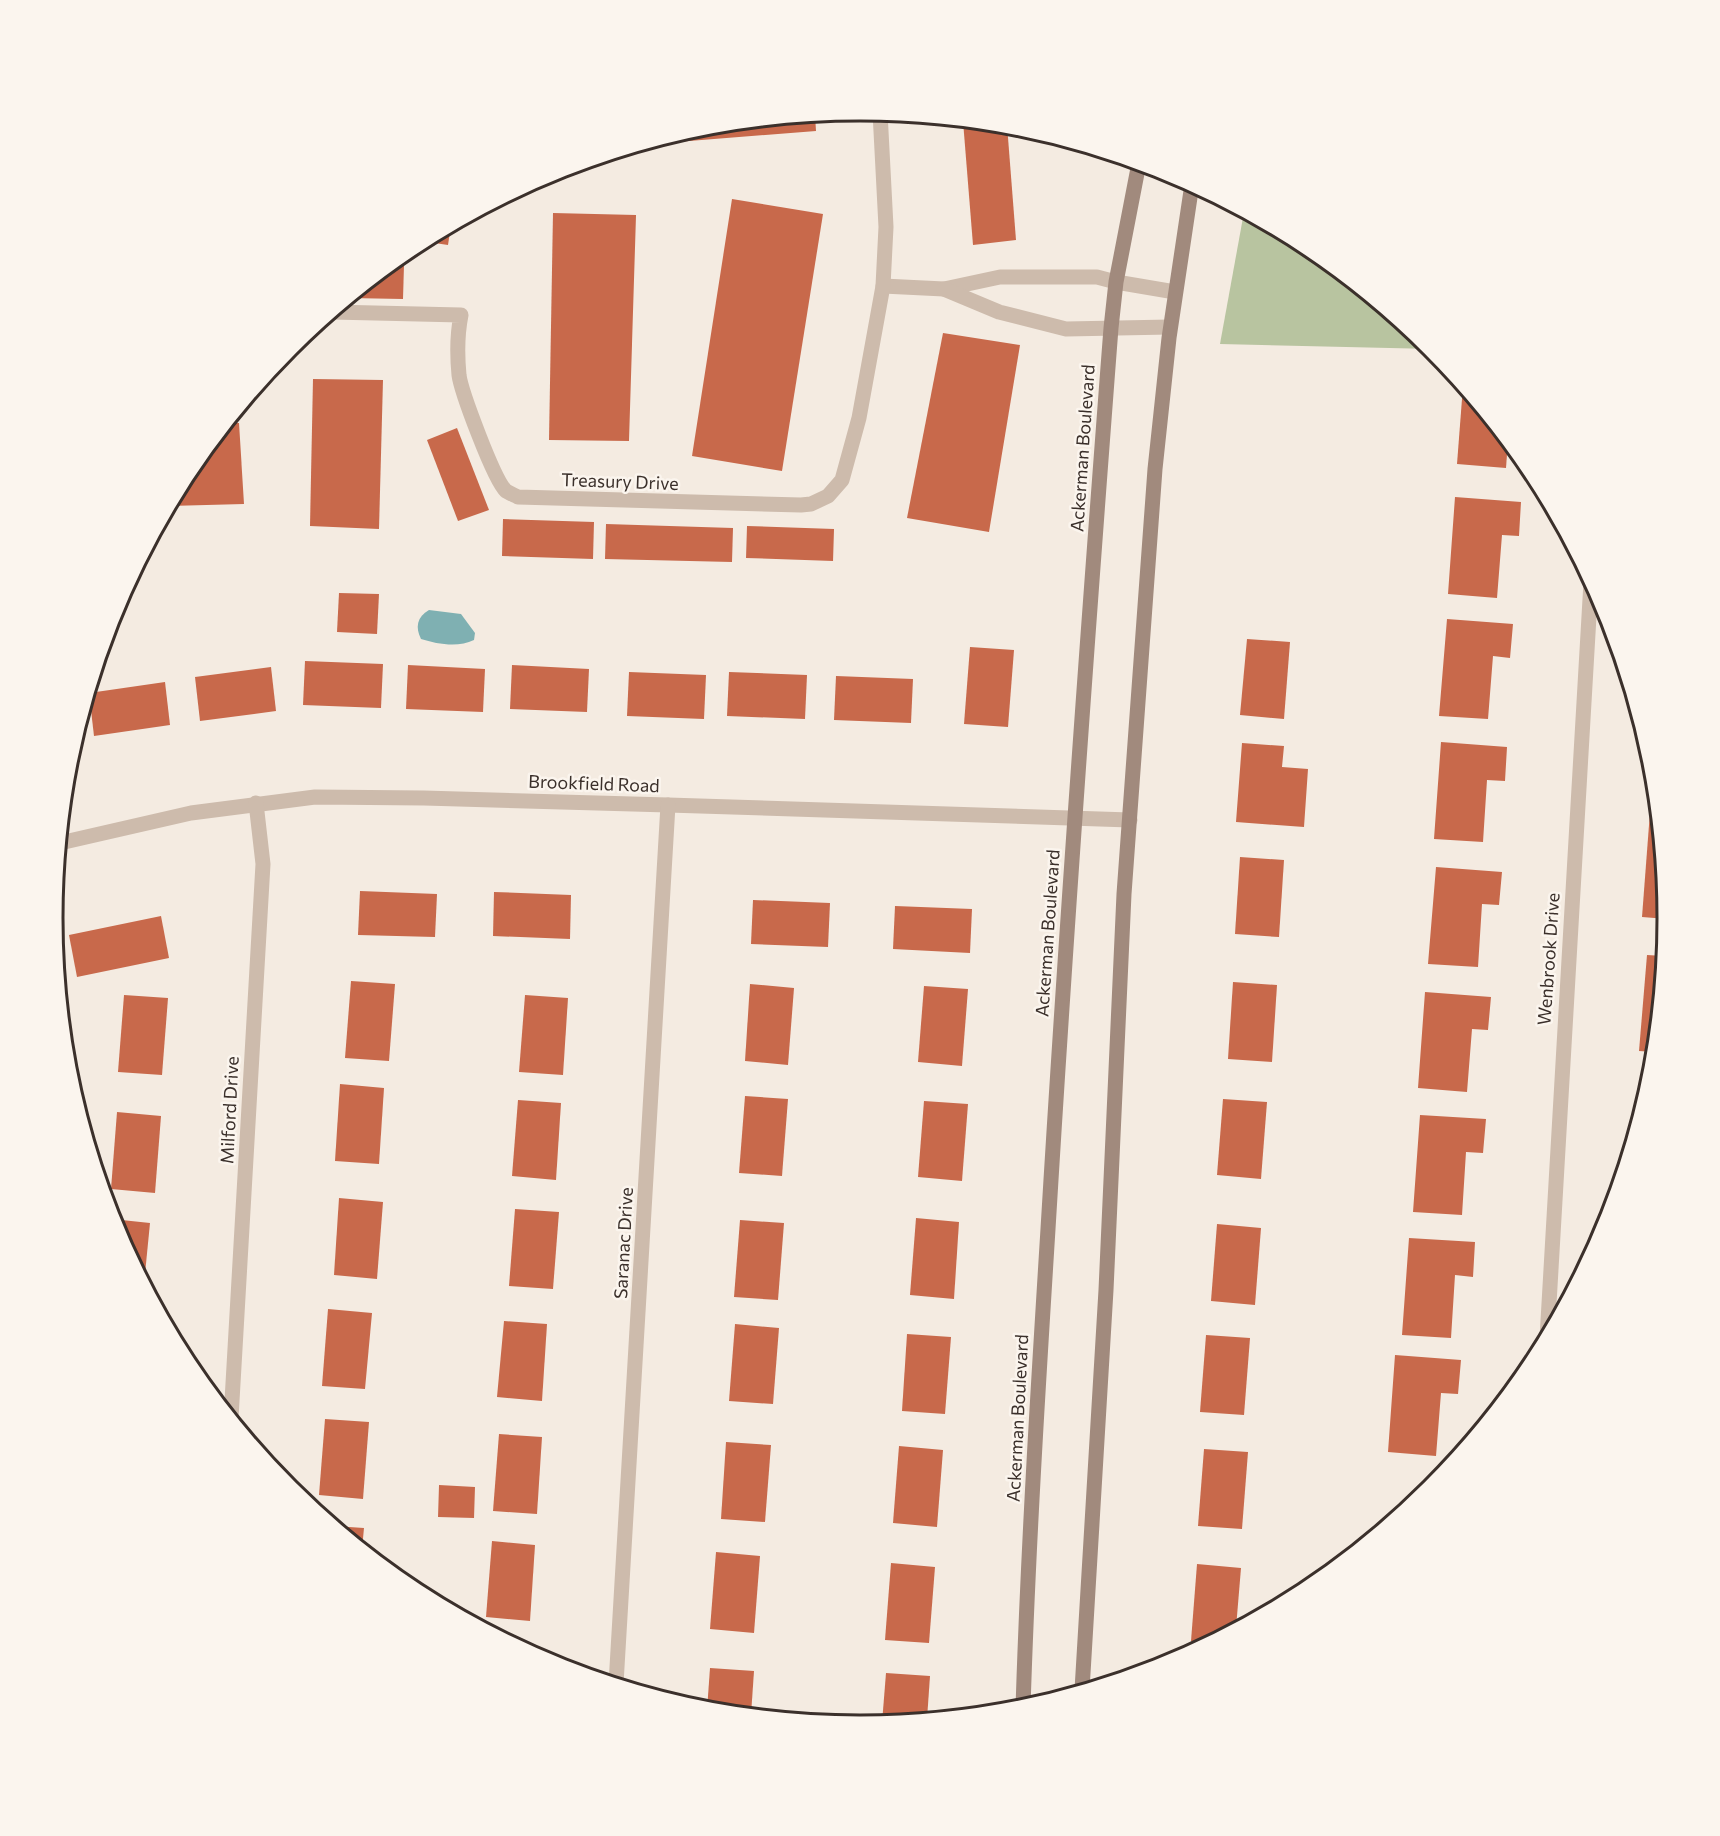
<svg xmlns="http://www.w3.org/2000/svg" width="1720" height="1836" viewBox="0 0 1720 1836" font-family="Commissioner,sans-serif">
	<rect width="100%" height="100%" fill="#f4ebe1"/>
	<path fill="#b8c4a0" d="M 1244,212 L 1309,247 L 1433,349 L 1220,344 Z"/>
	<path fill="#7fb0b2" d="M 429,610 L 461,614 L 475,633 L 474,640 C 458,648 437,644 421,639 C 415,627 417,617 429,610 Z"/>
	<g fill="#c8694b">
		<path d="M 815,115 L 816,131 L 639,145 L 703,126 Z"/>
		<path d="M 963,121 L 1007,125 L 1016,240 L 973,245 Z"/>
		<path d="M 732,199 L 823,214 L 782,471 L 692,456 Z"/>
		<path d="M 553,213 L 636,215 L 629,441 L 549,440 Z"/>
		<path d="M 451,225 L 448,245 L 421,241 Z"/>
		<path d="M 390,264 L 404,265 L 403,299 L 349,298 Z"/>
		<path d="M 943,333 L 1020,345 L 989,532 L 907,518 Z"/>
		<path d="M 313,379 L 383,380 L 379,529 L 310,526 Z"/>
		<path d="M 1463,386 L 1508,441 L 1506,468 L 1457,464 Z"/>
		<path d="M 227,423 L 239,423 L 244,504 L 169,506 L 189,469 Z"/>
		<path d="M 457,428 L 489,510 L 458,521 L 427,440 Z"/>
		<path d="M 1455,497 L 1521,502 L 1519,536 L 1502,535 L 1497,598 L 1448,594 Z"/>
		<path d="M 503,519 L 594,522 L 593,559 L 502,556 Z"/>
		<path d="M 606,524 L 733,528 L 732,562 L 605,559 Z"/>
		<path d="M 747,526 L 834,529 L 833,561 L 746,558 Z"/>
		<path d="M 339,593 L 379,594 L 377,634 L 337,632 Z"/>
		<path d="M 1447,619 L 1513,624 L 1510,658 L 1493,656 L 1488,719 L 1439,716 Z"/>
		<path d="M 1247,639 L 1290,642 L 1284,719 L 1240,715 Z"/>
		<path d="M 970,647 L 1014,650 L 1008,727 L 964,724 Z"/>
		<path d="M 305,661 L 383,664 L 381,708 L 303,705 Z"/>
		<path d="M 408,665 L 485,669 L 483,712 L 406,709 Z"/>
		<path d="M 512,665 L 589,669 L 587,712 L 510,709 Z"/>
		<path d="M 271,667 L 276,711 L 200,721 L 195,677 Z"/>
		<path d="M 629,672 L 706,675 L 704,719 L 627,716 Z"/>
		<path d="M 729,672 L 807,675 L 805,719 L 727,716 Z"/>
		<path d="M 836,676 L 913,679 L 911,723 L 834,720 Z"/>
		<path d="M 165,682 L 170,725 L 94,736 L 89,693 Z"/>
		<path d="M 1441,742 L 1507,747 L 1505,781 L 1487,780 L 1483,842 L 1434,839 Z"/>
		<path d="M 1242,743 L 1284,746 L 1282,767 L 1308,769 L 1304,827 L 1236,822 Z"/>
		<path d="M 1650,812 L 1657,813 L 1667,919 L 1642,917 Z"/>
		<path d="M 1240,857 L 1284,860 L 1279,937 L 1235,934 Z"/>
		<path d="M 1436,867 L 1502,872 L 1499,905 L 1482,904 L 1478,967 L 1428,964 Z"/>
		<path d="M 360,891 L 437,894 L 435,937 L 358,935 Z"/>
		<path d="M 494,892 L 571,895 L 570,939 L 493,936 Z"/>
		<path d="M 753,900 L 830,903 L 828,947 L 751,944 Z"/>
		<path d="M 895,906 L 972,909 L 970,953 L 893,949 Z"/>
		<path d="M 161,916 L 169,958 L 77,977 L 69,935 Z"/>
		<path d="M 1647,955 L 1664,956 L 1654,1052 L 1639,1051 Z"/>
		<path d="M 351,981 L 395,984 L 389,1061 L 345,1058 Z"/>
		<path d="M 1233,982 L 1277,985 L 1272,1062 L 1228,1059 Z"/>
		<path d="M 750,984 L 794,988 L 788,1065 L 745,1061 Z"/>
		<path d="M 924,986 L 968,989 L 962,1066 L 918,1062 Z"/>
		<path d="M 1425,992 L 1491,997 L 1488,1030 L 1472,1029 L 1467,1092 L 1418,1088 Z"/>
		<path d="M 124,995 L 168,998 L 162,1075 L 118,1072 Z"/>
		<path d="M 525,995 L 568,998 L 563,1075 L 519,1072 Z"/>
		<path d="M 340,1084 L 384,1088 L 379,1164 L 335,1161 Z"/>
		<path d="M 745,1096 L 788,1099 L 782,1176 L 739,1173 Z"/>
		<path d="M 1223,1099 L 1267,1102 L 1261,1179 L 1217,1175 Z"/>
		<path d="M 518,1100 L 561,1103 L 556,1180 L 512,1176 Z"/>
		<path d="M 924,1101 L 968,1104 L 962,1181 L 918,1177 Z"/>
		<path d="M 117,1112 L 161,1116 L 155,1193 L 111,1189 Z"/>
		<path d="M 1420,1115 L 1486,1119 L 1483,1153 L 1466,1152 L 1462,1215 L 1413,1212 Z"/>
		<path d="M 339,1198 L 383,1202 L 377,1279 L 334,1275 Z"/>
		<path d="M 515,1209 L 559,1212 L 553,1289 L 509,1286 Z"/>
		<path d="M 916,1218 L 959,1222 L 954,1299 L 910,1295 Z"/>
		<path d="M 112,1219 L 150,1223 L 144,1284 L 114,1227 Z"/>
		<path d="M 740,1220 L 784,1223 L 778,1300 L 734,1297 Z"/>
		<path d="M 1217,1224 L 1261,1228 L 1255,1305 L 1211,1301 Z"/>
		<path d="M 1409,1238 L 1475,1242 L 1473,1277 L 1455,1275 L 1451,1338 L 1402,1335 Z"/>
		<path d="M 328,1309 L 372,1313 L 365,1389 L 322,1386 Z"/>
		<path d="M 504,1321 L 547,1324 L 542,1401 L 497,1397 Z"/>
		<path d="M 735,1324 L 779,1328 L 773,1404 L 729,1401 Z"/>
		<path d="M 907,1334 L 951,1337 L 945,1414 L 902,1411 Z"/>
		<path d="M 1206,1335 L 1250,1338 L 1244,1415 L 1200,1412 Z"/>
		<path d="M 1395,1355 L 1461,1360 L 1458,1394 L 1441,1393 L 1436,1456 L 1388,1452 Z"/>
		<path d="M 325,1419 L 369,1422 L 363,1499 L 319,1495 Z"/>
		<path d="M 499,1434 L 542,1437 L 537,1514 L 493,1511 Z"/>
		<path d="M 726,1442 L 771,1445 L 765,1522 L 721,1519 Z"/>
		<path d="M 899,1446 L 943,1450 L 937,1527 L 893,1523 Z"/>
		<path d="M 1204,1449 L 1248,1452 L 1242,1529 L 1198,1526 Z"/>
		<path d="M 1437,1482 L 1431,1489 L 1410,1506 L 1406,1497 Z"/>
		<path d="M 439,1485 L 475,1487 L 474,1518 L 438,1517 Z"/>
		<path d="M 334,1526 L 364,1528 L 362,1549 Z"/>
		<path d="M 492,1541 L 535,1545 L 530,1621 L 486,1617 Z"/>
		<path d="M 716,1552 L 760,1556 L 754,1633 L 710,1629 Z"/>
		<path d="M 891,1563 L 935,1567 L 929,1643 L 885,1640 Z"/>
		<path d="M 1197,1564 L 1241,1568 L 1236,1628 L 1209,1643 L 1191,1641 Z"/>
		<path d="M 710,1668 L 754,1671 L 751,1715 L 707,1710 Z"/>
		<path d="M 886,1673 L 930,1676 L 927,1719 L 882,1723 Z"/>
	</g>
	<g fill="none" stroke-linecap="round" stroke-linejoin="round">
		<g stroke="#cdbbac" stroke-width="15">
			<path d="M 883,286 L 944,289 L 1000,277 L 1097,277 L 1116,282 L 1175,292"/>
			<path d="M 944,289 L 999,312 L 1066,329 L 1170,327"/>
			<path d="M 332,312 L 461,315 C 457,335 457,354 459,375 C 461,391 494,480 506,491 C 509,493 514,495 518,497 L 801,505 L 811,504 L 828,496 L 842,480 L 859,418 L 883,286 L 886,227 L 880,112"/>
			<path d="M 60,843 L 191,813 L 315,797 L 424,798 L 668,805 L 1130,820"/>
			<path d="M 1547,1338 L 1591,582"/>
			<path d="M 231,1418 L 263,864 L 256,803"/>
			<path d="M 616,1684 L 668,805"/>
		</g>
		<g stroke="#a18a7d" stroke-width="15">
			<path d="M 1082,1690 L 1106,1290 L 1124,894 L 1155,469 L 1169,338 L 1192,184"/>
			<path d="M 1023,1708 C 1028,1549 1038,1389 1048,1229 C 1066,929 1088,628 1111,328 L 1116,282 L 1139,163"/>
		</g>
	</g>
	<g text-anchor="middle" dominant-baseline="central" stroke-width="5" stroke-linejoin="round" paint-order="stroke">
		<g font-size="18" fill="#3b302b" stroke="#fbf5ee">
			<text transform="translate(1082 448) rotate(-86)">Ackerman Boulevard</text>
			<text transform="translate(620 481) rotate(2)">Treasury Drive</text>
			<text transform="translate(594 783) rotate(2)">Brookfield Road</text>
			<text transform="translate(1047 933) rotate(-86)">Ackerman Boulevard</text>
			<text transform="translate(1548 959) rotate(-86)">Wenbrook Drive</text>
			<text transform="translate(229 1110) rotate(-87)">Milford Drive</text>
			<text transform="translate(623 1243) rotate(-87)">Saranac Drive</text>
			<text transform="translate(1017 1418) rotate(-87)">Ackerman Boulevard</text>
		</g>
	</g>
	<path d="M0 0H1720V1836H0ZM63 918a797 797 0 1 1 1594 0a797 797 0 1 1-1594 0Z" fill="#fbf5ee" fill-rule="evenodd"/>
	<path fill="none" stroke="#3b302b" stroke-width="3" d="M63 918a797 797 0 1 1 1594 0a797 797 0 1 1-1594 0Z"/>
</svg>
